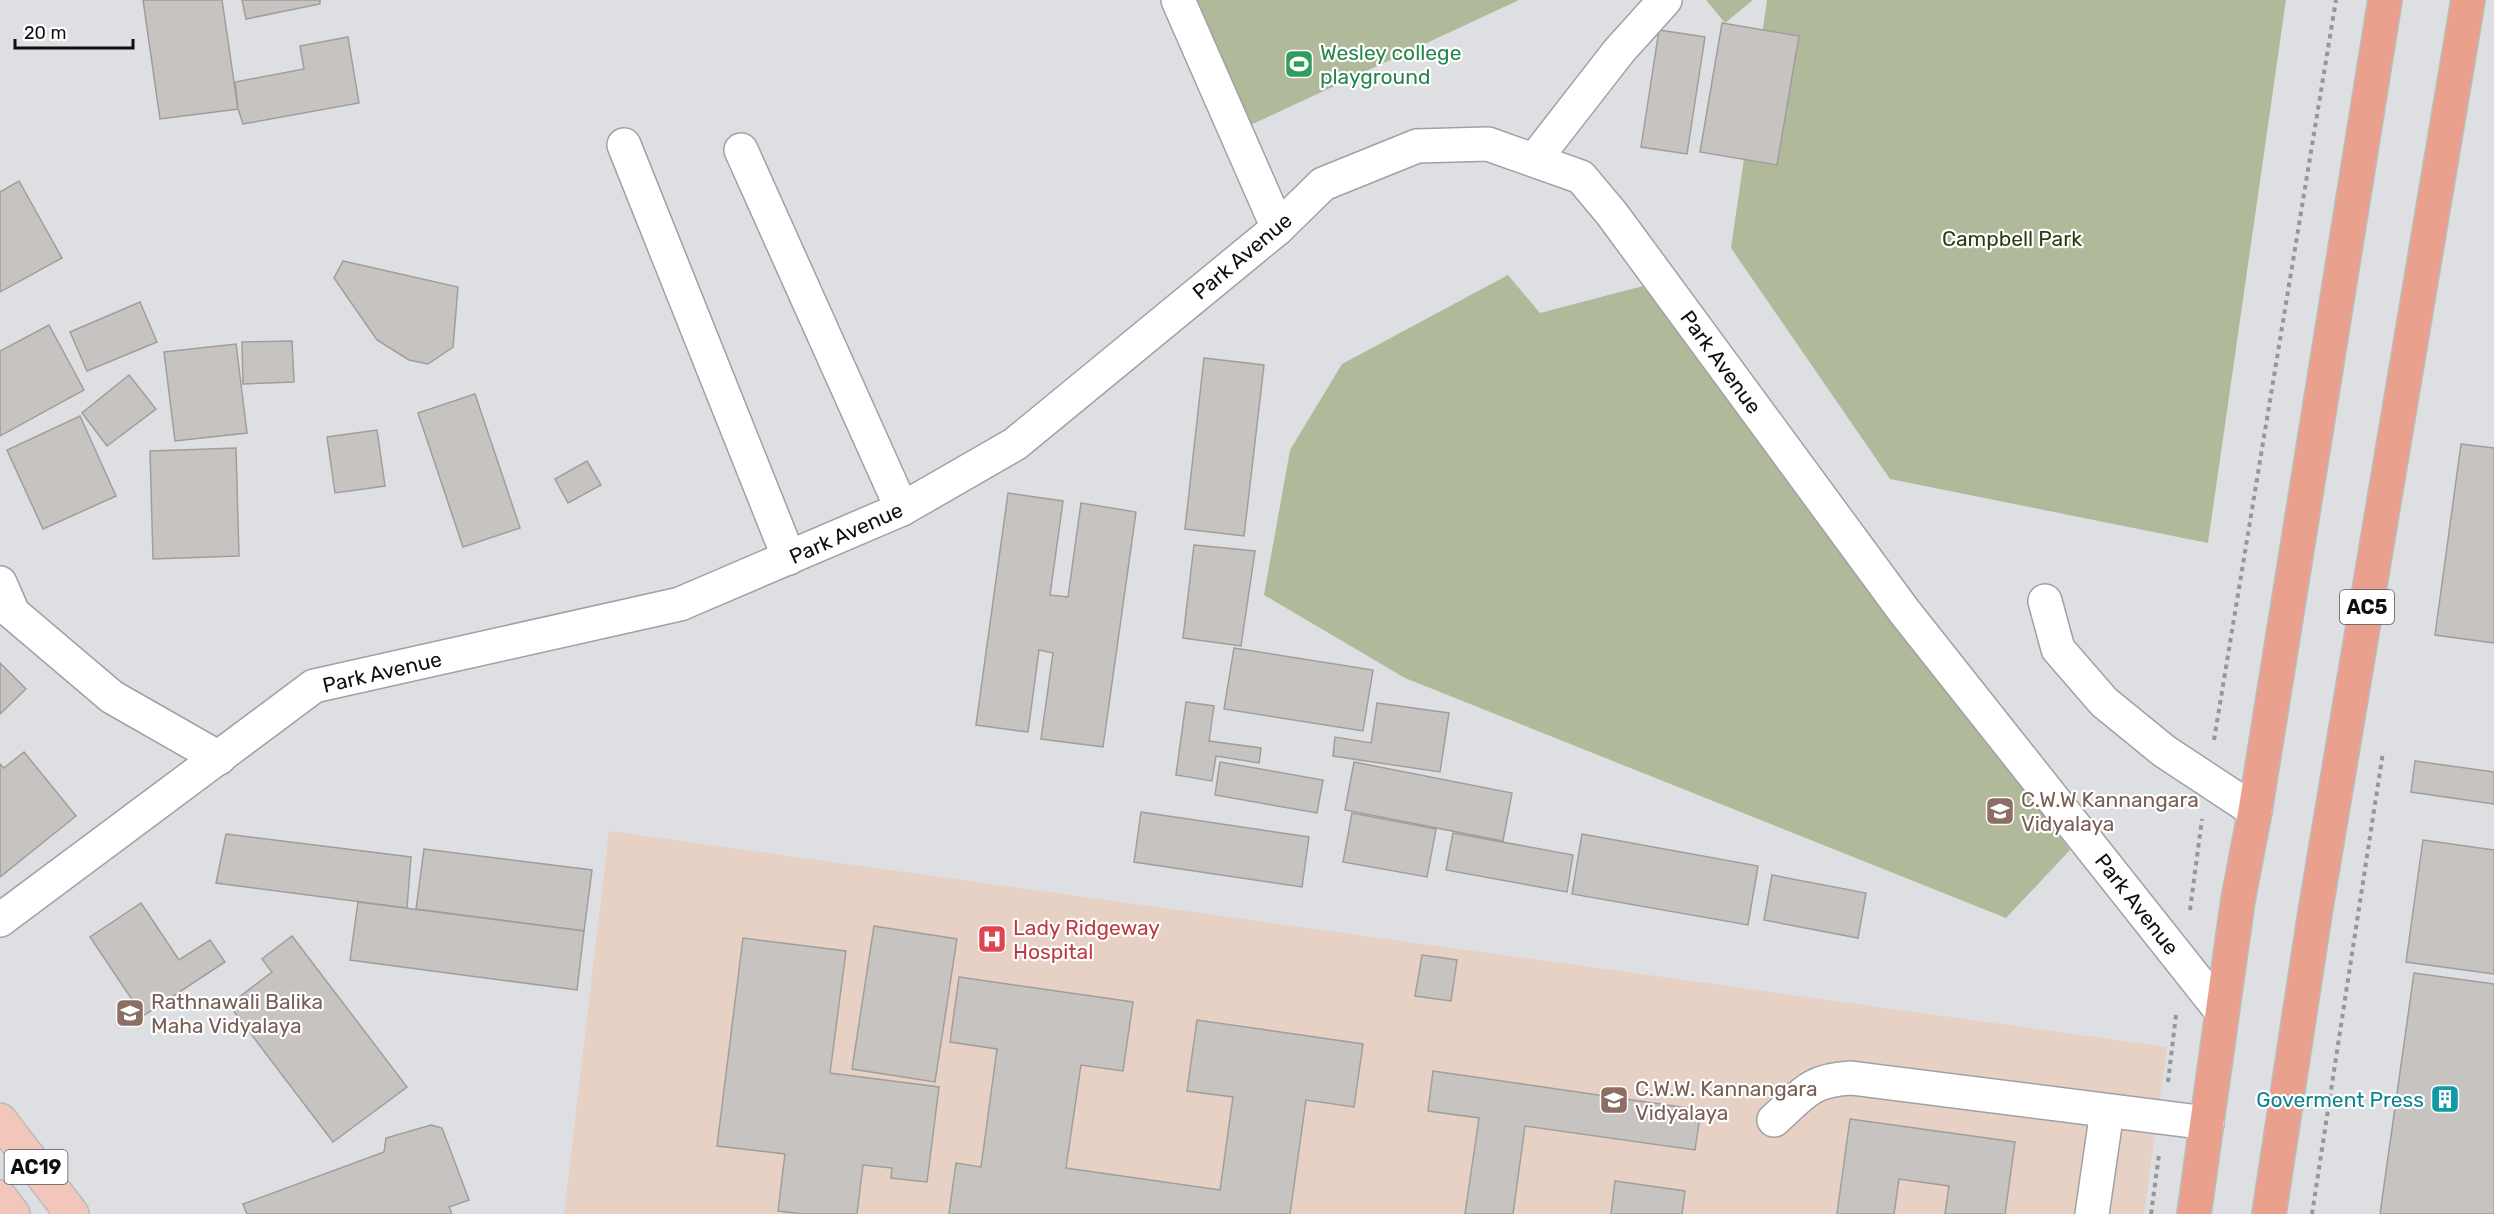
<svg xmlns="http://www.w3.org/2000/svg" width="2494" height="1214" viewBox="0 0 2494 1214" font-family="Rubik,sans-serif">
	<rect width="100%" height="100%" fill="#dedfe2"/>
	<path fill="#e6d1c4" d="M 609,831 L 2167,1047 L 2144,1214 L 564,1214 Z"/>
	<g fill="#b0ba9b">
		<path d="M 1189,0 L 1519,0 L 1244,128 Z"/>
		<path d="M 1706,0 L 1753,0 L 1725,23 Z"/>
		<path d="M 1767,0 L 2286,0 L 2208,543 L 1890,479 L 1731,248 Z"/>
		<path d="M 1508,275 L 1540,313 L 1643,286 L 2070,850 L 2006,918 L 1405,678 L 1264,595 L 1290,450 L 1342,364 Z"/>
	</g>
	<g fill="#c6c3c1" stroke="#a09e9c" stroke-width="1.5">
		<path d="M 143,0 L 222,0 L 238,109 L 160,119 Z"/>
		<path d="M 242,0 L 320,0 L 320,4 L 246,19 Z"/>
		<path d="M 1722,23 L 1799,36 L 1777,165 L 1700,152 Z"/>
		<path d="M 1659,30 L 1705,37 L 1687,154 L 1641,147 Z"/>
		<path d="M 348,37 L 359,103 L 243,124 L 238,109 L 235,82 L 304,69 L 300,46 Z"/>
		<path d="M 19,181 L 62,258 L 0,292 L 0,192 Z"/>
		<path d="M 343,261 L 458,287 L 453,347 L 428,364 L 409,360 L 377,340 L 334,278 Z"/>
		<path d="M 140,302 L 157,342 L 87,371 L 70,332 Z"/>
		<path d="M 49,325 L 84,390 L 0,436 L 0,351 Z"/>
		<path d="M 292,341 L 294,382 L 243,384 L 242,342 Z"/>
		<path d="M 236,344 L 247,433 L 175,441 L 164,352 Z"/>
		<path d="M 1204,358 L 1264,365 L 1244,536 L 1185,529 Z"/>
		<path d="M 129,375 L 156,409 L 107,446 L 82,413 Z"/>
		<path d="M 475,394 L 520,528 L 463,547 L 418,413 Z"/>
		<path d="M 80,416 L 116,496 L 43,529 L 7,450 Z"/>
		<path d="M 377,430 L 385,486 L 335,493 L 327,437 Z"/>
		<path d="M 2461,444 L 2494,448 L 2494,643 L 2435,635 Z"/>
		<path d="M 236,448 L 239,556 L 153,559 L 150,451 Z"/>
		<path d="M 587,461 L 601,485 L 568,503 L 555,479 Z"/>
		<path d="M 1008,493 L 1063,501 L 1050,595 L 1068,597 L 1081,503 L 1136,512 L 1103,747 L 1041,739 L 1053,653 L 1039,650 L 1028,732 L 976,725 Z"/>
		<path d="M 1194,545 L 1255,551 L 1241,646 L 1183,638 Z"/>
		<path d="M 1234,648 L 1373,670 L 1363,731 L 1224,709 Z"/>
		<path d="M 0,663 L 26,689 L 0,714 Z"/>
		<path d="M 1186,702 L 1214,706 L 1209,741 L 1261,748 L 1259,763 L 1216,756 L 1212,781 L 1176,775 Z"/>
		<path d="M 1377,703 L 1449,713 L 1440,772 L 1333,756 L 1335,737 L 1371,743 Z"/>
		<path d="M 24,752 L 76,816 L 0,877 L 0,764 L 4,768 Z"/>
		<path d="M 2415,761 L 2494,772 L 2494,804 L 2411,792 Z"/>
		<path d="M 1220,762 L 1323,780 L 1317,813 L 1215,795 Z"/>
		<path d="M 1354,762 L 1512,793 L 1503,841 L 1345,810 Z"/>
		<path d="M 1141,812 L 1309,837 L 1302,887 L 1134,862 Z"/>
		<path d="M 1352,813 L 1436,829 L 1427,877 L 1343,862 Z"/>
		<path d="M 1453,833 L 1573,855 L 1567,892 L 1446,870 Z"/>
		<path d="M 226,834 L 411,857 L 407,908 L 216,883 Z"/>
		<path d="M 1582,834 L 1758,866 L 1748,925 L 1572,894 Z"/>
		<path d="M 2423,840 L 2494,850 L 2494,974 L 2406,962 Z"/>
		<path d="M 424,849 L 592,870 L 584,931 L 416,909 Z"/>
		<path d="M 1772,875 L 1866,893 L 1858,938 L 1764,920 Z"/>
		<path d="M 358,902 L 584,931 L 577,990 L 350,960 Z"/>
		<path d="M 141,903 L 179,960 L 210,940 L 225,962 L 143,1016 L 90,937 Z"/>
		<path d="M 874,926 L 957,939 L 935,1082 L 852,1069 Z"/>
		<path d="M 292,936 L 407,1087 L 333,1142 L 229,1005 L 272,972 L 262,959 Z"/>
		<path d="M 743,938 L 846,951 L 830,1073 L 939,1087 L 927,1182 L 891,1178 L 892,1168 L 863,1165 L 857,1214 L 803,1214 L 778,1211 L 785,1154 L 717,1146 Z"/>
		<path d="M 1422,955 L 1457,960 L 1451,1001 L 1415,996 Z"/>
		<path d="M 2414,973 L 2494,984 L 2494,1214 L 2380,1214 Z"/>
		<path d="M 959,977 L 1133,1002 L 1123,1071 L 1081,1065 L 1066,1168 L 1220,1190 L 1233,1097 L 1187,1091 L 1197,1020 L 1363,1044 L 1354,1107 L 1306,1100 L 1290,1214 L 949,1214 L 956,1163 L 981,1167 L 997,1049 L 950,1042 Z"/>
		<path d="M 1433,1071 L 1701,1110 L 1695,1150 L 1525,1126 L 1513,1214 L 1465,1214 L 1479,1118 L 1428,1111 Z"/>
		<path d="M 1850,1119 L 2015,1142 L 2005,1214 L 1945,1214 L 1949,1186 L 1899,1179 L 1894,1214 L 1837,1214 Z"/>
		<path d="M 431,1125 L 442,1128 L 469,1200 L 449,1207 L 452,1214 L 247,1214 L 243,1204 L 384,1152 L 386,1138 Z"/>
		<path d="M 1615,1181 L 1685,1191 L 1682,1214 L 1611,1214 Z"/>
	</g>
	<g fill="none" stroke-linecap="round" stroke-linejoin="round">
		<g stroke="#9fa1a4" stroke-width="36">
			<g id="minor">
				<path d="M 1178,0 L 1278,228"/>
				<path d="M 624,145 L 789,558"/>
				<path d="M 741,150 L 902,509"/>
				<path d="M 1535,159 L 1619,51 L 1665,0"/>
				<path d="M 0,583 L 13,613 L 112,697 L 219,758"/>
				<path d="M 2045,601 L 2058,649 L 2104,702 L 2164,751 L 2255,811"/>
				<path d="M 0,920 L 314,686 L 680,604 L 902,509 L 1015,444 L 1278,228 L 1323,184 L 1417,146 L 1488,144 L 1581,177 L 1612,214 L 1904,611 L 2222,1012"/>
				<path d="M 1774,1120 C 1803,1094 1810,1080 1851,1078 L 2207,1123"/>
				<path d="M 2092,1214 L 2107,1111"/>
			</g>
		</g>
		<g stroke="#bcbcbc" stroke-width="36">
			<g id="major">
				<path d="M 0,1120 L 72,1214"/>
				<path d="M 0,1197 L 13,1214"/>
			</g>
		</g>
		<g stroke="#bcbcbc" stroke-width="36">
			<g id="highway">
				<path d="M 2194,1214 L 2238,900 L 2255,811 L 2385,0"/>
				<path d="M 2269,1214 L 2315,913 L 2468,0"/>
			</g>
		</g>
		<g stroke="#969799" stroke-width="4" stroke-dasharray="4.5 4.5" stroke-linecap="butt">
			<path d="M 2214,740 L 2336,0"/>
			<path d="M 2190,910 L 2202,819"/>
			<path d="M 2168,1082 L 2176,1015"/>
			<path d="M 2151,1214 L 2159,1155"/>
			<path d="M 2312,1214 L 2383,752"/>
		</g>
		<use href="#minor" stroke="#fff" stroke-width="33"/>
		<use href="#major" stroke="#f2c6ba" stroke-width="33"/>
		<use href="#highway" stroke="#e9a08c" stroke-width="33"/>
	</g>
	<defs>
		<g id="stadium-square" transform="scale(1.5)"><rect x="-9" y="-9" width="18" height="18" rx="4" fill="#2e9e5b" stroke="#fff"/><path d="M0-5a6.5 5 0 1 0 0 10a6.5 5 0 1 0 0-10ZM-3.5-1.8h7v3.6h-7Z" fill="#fff"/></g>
		<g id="school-square" transform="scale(1.5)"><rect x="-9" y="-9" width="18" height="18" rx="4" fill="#8d6e63" stroke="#fff"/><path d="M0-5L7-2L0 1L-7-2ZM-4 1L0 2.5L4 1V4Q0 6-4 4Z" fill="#fff"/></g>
		<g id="hospital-square" transform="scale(1.5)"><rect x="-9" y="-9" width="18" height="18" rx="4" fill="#e0444e" stroke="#fff"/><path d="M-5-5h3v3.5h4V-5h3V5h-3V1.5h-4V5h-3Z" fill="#fff"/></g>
		<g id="building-square" transform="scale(1.5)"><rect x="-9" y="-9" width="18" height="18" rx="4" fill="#0f9aa8" stroke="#fff"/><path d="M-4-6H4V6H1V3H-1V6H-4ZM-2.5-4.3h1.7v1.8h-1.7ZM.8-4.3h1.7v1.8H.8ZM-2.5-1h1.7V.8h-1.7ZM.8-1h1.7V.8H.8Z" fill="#fff"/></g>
	</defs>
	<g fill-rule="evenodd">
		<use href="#stadium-square" x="1299" y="64"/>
		<use href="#school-square" x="2000" y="811"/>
		<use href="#hospital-square" x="992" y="939"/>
		<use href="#school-square" x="130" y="1013"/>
		<use href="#building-square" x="2445" y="1099"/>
		<use href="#school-square" x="1614" y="1100"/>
	</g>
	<g text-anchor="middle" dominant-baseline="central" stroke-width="4.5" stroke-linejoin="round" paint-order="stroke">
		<g fill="#fff" stroke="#565758" stroke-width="1.5">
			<rect x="2340" y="590" width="54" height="34" rx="4.5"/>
			<rect x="4.5" y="1150" width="63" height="34" rx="4.5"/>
		</g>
		<g font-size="20" font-weight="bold" fill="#0e0f10">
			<text x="2367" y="607">AC5</text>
			<text x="36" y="1167">AC19</text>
		</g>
		<g font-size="21" fill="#27864d" stroke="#fff" text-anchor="start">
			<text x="1320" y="52">Wesley college<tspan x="1320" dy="24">playground</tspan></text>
		</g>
		<g font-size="21" fill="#2f3a0d" stroke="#fff">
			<text x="2012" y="238">Campbell Park</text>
		</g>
		<g font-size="21" fill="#0e0f10" stroke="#fff">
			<text transform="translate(1242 256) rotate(-40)">Park Avenue</text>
			<text transform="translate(1721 362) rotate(54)">Park Avenue</text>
			<text transform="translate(846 533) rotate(-24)">Park Avenue</text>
			<text transform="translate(382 672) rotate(-13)">Park Avenue</text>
			<text transform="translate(2137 904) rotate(52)">Park Avenue</text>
		</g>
		<g font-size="21" fill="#785e54" stroke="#fff" text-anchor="start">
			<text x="2021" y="799">C.W.W Kannangara<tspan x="2021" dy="24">Vidyalaya</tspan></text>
			<text x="151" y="1001">Rathnawali Balika<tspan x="151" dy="24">Maha Vidyalaya</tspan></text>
			<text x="1635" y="1088">C.W.W. Kannangara<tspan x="1635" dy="24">Vidyalaya</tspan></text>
		</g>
		<g font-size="21" fill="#be3a42" stroke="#fff" text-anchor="start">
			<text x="1013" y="927">Lady Ridgeway<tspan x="1013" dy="24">Hospital</tspan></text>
		</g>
		<g font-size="21" fill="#0d838f" stroke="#fff" text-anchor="end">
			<text x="2424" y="1099">Goverment Press</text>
		</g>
	</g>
	<path d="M15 39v9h118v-9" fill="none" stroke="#0e0f10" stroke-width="3"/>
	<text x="24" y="39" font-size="18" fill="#0e0f10" stroke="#ffffff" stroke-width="4.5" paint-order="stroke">20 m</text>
</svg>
